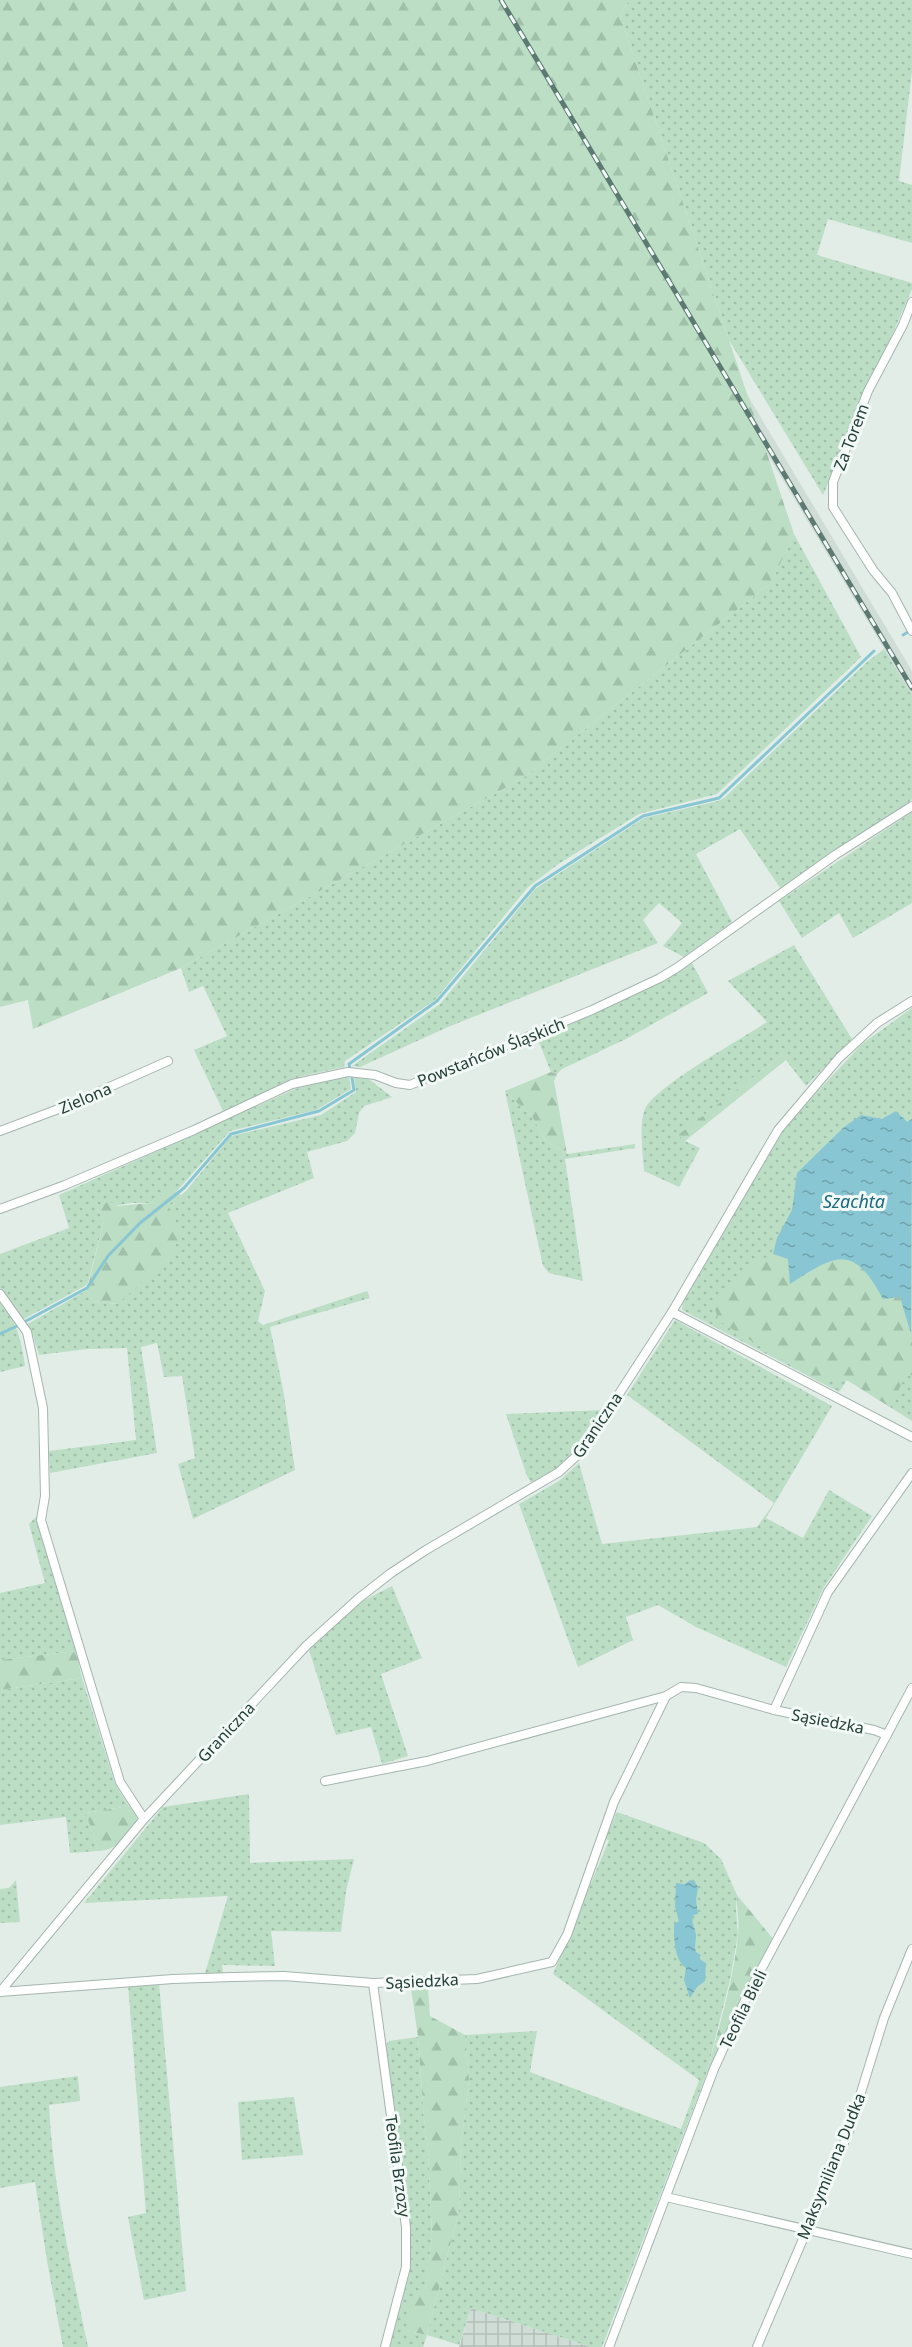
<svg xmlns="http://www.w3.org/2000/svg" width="912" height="2347" viewBox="0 0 912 2347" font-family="'Noto Sans',sans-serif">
	<defs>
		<pattern id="industrial-grid" width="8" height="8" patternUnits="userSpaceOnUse" patternTransform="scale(1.5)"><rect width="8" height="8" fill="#d0ddd7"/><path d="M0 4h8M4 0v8" fill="none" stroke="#b2bfb9"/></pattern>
		<pattern id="grass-dots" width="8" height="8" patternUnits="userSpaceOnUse" patternTransform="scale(1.5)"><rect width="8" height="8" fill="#bbdec5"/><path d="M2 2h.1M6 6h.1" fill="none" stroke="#a0c0aa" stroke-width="1.8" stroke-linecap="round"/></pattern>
		<pattern id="forest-firs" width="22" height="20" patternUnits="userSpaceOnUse" patternTransform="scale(1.5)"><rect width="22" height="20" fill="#bbdec5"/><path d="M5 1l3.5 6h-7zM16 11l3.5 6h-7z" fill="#a0c0aa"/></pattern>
		<pattern id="water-ripples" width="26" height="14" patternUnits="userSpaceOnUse" patternTransform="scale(1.5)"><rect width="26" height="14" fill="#89c6d3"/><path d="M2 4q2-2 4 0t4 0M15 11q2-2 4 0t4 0" fill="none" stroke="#70a2ac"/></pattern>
	</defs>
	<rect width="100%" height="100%" fill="#e2ede8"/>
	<path fill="#d0ddd7" d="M 512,0 L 912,671 L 912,695 L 742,412 Z"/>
	<path fill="url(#industrial-grid)" d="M 471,2308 L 591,2347 L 459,2347 Z"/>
	<g fill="url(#grass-dots)">
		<path d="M 629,0 L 912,0 L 912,71 L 899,181 L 912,185 L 912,243 L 828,219 L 817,255 L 912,283 L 912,289 L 823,495 L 729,340 L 620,15 Z"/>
		<path d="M 794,534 L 861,657 L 717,794 L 639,814 L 560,863 L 528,887 L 435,1000 L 345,1061 L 344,1067 L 302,1076 L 223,1111 L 194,1050 L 227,1036 L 203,986 L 189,992 L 181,968 L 523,778 L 771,583 Z"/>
		<path d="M 884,649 L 912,695 L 912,799 L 902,808 L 781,889 L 740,829 L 696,854 L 732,922 L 684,957 L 663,946 L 682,923 L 659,903 L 643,920 L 658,943 L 448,1027 L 360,1067 L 352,1066 L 440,1004 L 535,889 L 644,818 L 718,801 L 724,798 L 867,662 Z"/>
		<path d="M 912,812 L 912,903 L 853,938 L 839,913 L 802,938 L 779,901 Z"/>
		<path d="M 794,945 L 852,1039 L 806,1086 L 782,1055 L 679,1135 L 685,1141 L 700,1148 L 679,1187 L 644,1171 C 643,1154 638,1121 646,1107 C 661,1083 740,1040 767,1022 L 728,981 Z"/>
		<path d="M 692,963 L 708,993 L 626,1039 L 562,1069 L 557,1074 L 551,1072 L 537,1037 L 667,979 Z"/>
		<path d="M 912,1008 L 912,1421 L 847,1380 L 839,1392 L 682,1310 L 683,1300 L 785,1126 L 862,1044 Z"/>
		<path d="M 349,1077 L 351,1089 L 316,1110 L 230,1131 L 176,1192 L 171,1190 L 159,1196 L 151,1203 L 131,1203 L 97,1209 L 104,1220 L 88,1283 L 85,1286 L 22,1320 L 0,1288 L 0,1254 L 69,1228 L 59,1195 L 295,1089 L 329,1080 Z"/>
		<path d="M 354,1077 L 366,1077 L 392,1097 L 364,1106 L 359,1113 L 355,1133 L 347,1141 L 307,1152 L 314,1178 L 228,1213 L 265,1291 L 258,1321 L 263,1325 L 367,1291 L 370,1298 L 270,1327 L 283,1389 L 295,1470 L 193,1519 L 178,1464 L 195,1458 L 182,1376 L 164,1377 L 157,1343 L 141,1347 L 157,1453 L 50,1473 L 49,1451 L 136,1440 L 127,1348 L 87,1349 L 39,1355 L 33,1336 L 26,1325 L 87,1290 L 92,1301 L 117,1304 L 170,1256 L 168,1205 L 186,1191 L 231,1136 L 321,1115 L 356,1092 Z"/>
		<path d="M 505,1091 L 533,1118 L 546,1141 L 567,1154 L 635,1144 L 635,1148 L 565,1159 L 583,1281 L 549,1273 L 543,1266 Z"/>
		<path d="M 0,1302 C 18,1324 21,1340 25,1366 L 0,1372 Z"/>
		<path d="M 675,1320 L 832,1406 L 766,1518 L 803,1538 L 829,1490 L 872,1516 L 824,1587 L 786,1667 L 696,1627 L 658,1605 L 626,1617 L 633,1640 L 578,1667 L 519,1504 L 559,1481 L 579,1463 L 602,1544 L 757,1527 L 774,1503 L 627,1395 Z"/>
		<path d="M 603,1410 C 588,1432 562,1483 531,1482 L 527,1476 L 506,1414 Z"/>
		<path d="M 37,1516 L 76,1651 L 0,1660 L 0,1593 L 45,1583 L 29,1524 Z"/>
		<path d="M 392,1586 L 422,1658 L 381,1674 L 408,1756 L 382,1764 L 371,1727 L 336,1735 L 309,1650 L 355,1605 Z"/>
		<path d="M 82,1678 L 115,1784 L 129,1806 L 86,1813 L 98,1851 L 70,1853 L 66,1817 L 0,1825 L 0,1690 Z"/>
		<path d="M 249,1794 L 250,1863 L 354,1859 L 346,1891 L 341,1932 L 271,1931 L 275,1966 L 222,1965 L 223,1974 L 205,1973 L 228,1896 L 84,1903 L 163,1807 Z"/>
		<path d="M 617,1812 L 704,1843 L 721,1859 L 737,1895 L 736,1908 L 738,1934 L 730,1980 L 706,2075 L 602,2347 L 591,2347 L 471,2308 L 459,2345 L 427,2335 L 423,2347 L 388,2347 L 410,2272 L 410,2225 L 385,2046 L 389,2041 L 418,2037 L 424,2119 L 428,2149 L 432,2236 L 425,2292 L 408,2331 L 427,2335 L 459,2211 L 461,2146 L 469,2080 L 465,2035 L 537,2031 L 530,2072 L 681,2129 L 699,2080 L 553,1974 L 609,1840 L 605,1839 Z"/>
		<path d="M 16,1880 L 20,1922 L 0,1923 L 0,1889 L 9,1888 Z"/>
		<path d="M 159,1983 L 186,2291 L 144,2300 L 128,2217 L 146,2213 L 128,1984 Z"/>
		<path d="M 78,2076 L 80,2101 L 49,2105 C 53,2187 71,2267 88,2347 L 63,2347 L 47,2261 L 35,2182 L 0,2188 L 0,2087 Z"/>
		<path d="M 294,2097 L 303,2155 L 242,2160 L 238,2102 Z"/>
	</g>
	<g fill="url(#forest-firs)">
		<path d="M 0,0 L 629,0 L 620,15 L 794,534 L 771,583 L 523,778 L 181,968 L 33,1029 L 28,1000 L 0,1007 Z"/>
		<path d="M 782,1055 L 786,1060 L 685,1141 L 678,1135 Z"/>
		<path d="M 551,1072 L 557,1074 L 554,1081 L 567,1154 L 546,1141 L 533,1118 L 505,1091 Z"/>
		<path d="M 171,1189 L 181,1195 L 168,1205 L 182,1234 L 170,1256 L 118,1304 L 92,1301 L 87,1290 L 104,1220 L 97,1208 L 109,1201 L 117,1206 L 151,1203 L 159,1196 Z"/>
		<path d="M 773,1254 L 788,1259 L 790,1283 L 828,1259 L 850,1259 L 870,1275 L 883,1298 L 900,1296 L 912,1334 L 912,1375 L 905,1377 L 890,1407 L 847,1380 L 817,1381 L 719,1321 L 714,1306 C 732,1282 745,1266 773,1254 Z"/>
		<path d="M 76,1651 L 82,1678 L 0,1690 L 0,1660 Z"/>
		<path d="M 129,1806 L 136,1814 L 137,1820 C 125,1836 119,1850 98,1851 L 86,1813 Z"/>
		<path d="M 737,1895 L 774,1940 L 706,2075 C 718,2030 733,1983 738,1936 C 740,1922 736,1909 737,1895 Z"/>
		<path d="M 411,1988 L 428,1988 L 430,2016 L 465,2035 L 469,2080 L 461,2146 L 459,2211 L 427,2335 L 408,2331 L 410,2303 L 425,2291 L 432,2236 L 428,2149 L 424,2119 L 418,2037 Z"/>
	</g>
	<g fill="url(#water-ripples)">
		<path d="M 896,1111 L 907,1122 L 912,1119 L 911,1334 L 900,1297 L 883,1299 C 853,1243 836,1254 790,1284 L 788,1259 L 773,1254 L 777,1238 L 792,1210 L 797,1173 L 843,1128 L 861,1115 L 882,1119 Z"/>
		<path d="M 690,1880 L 695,1882 L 698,1887 L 696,1900 L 698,1914 L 693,1915 C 691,1926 696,1928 696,1936 C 696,1943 694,1945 696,1952 L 701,1955 L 699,1959 L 706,1963 L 705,1981 L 697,1987 L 690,1998 L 684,1980 L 686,1968 C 674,1960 674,1937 674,1924 L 679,1921 L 675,1907 L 676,1883 L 685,1884 Z"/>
	</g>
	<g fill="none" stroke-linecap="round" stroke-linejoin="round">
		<g stroke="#89c6d3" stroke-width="3">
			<path d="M 903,635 L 908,632"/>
			<path d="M 350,1069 L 349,1064 L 437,1001 L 535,886 L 643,816 L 719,798 L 874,651"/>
			<path d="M 26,1321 L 87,1288 L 108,1256 L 140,1223 L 184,1188 L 231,1134 L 319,1111 L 354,1090 L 352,1078"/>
			<path d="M 0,1334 L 17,1326"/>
		</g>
		<g stroke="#a5b5af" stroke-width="10">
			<g id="street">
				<path d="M 912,302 L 903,325 L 868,391 L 833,482 L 833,507 L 873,570 L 892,593 L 912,631"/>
				<path d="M 0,1131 L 69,1105 L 168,1061"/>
				<path d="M 0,1209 L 65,1185 L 194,1130 L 292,1084 L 348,1072 L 375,1075 L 396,1083 L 410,1085 L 592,1010 L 660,978 L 678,967 L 835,855 L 912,806"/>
				<path d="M 0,1294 L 27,1332 L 43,1408 L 45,1496 L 41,1520 L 120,1782 L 144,1819"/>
				<path d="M 672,1312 L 912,1437"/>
				<path d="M 774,1710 L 828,1592 L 912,1473"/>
				<path d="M 325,1781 L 427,1761 L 666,1696 L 681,1687 L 696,1688 L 774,1710 L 874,1730 L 887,1735"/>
				<path d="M 373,1983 L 406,2227 L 406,2267 L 385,2347"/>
				<path d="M 0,1992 L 144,1819 L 306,1646 L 359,1598 L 391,1573 L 426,1550 L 559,1472 L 582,1451 L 672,1312 L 778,1130 L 839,1058 L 877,1023 L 912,1001"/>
				<path d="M 0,1992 L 173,1979 L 233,1977 L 284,1976 L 373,1983 L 477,1979 L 552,1962 L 567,1935 L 614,1802 L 666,1696"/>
				<path d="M 666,2197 L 912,2254"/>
				<path d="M 609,2347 L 714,2069 L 747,1996 L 912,1688"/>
				<path d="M 757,2347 L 849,2131 L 884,2018 L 912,1949"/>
			</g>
		</g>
		<use href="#street" stroke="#fff" stroke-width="8"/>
		<g stroke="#5c7a72" stroke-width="5">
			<path id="rail" d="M 501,0 L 912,688"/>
		</g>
		<use href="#rail" stroke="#f3f9f6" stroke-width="3" stroke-dasharray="9" stroke-linecap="butt"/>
	</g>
	<g text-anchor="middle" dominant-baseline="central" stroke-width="6" stroke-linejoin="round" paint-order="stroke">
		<g font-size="16" fill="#223e37" stroke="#f3f9f6">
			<text transform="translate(851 437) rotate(-69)">Za Torem</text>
			<text transform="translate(491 1052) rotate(-22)">Powstańców Śląskich</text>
			<text transform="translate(85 1098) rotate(-23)">Zielona</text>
			<text transform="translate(597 1425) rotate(-56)">Graniczna</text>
			<text transform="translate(828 1721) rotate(11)">Sąsiedzka</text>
			<text transform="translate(226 1732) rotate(-47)">Graniczna</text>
			<text transform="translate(422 1981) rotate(-3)">Sąsiedzka</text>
			<text transform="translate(743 2009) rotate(-64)">Teofila Bieli</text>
			<text transform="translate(398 2166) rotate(82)">Teofila Brzozy</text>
			<text transform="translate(831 2166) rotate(-68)">Maksymiliana Dudka</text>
		</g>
		<g font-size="18" font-style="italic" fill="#1a6a7c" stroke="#f3f9f6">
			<text x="854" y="1201">Szachta</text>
		</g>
	</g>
</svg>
